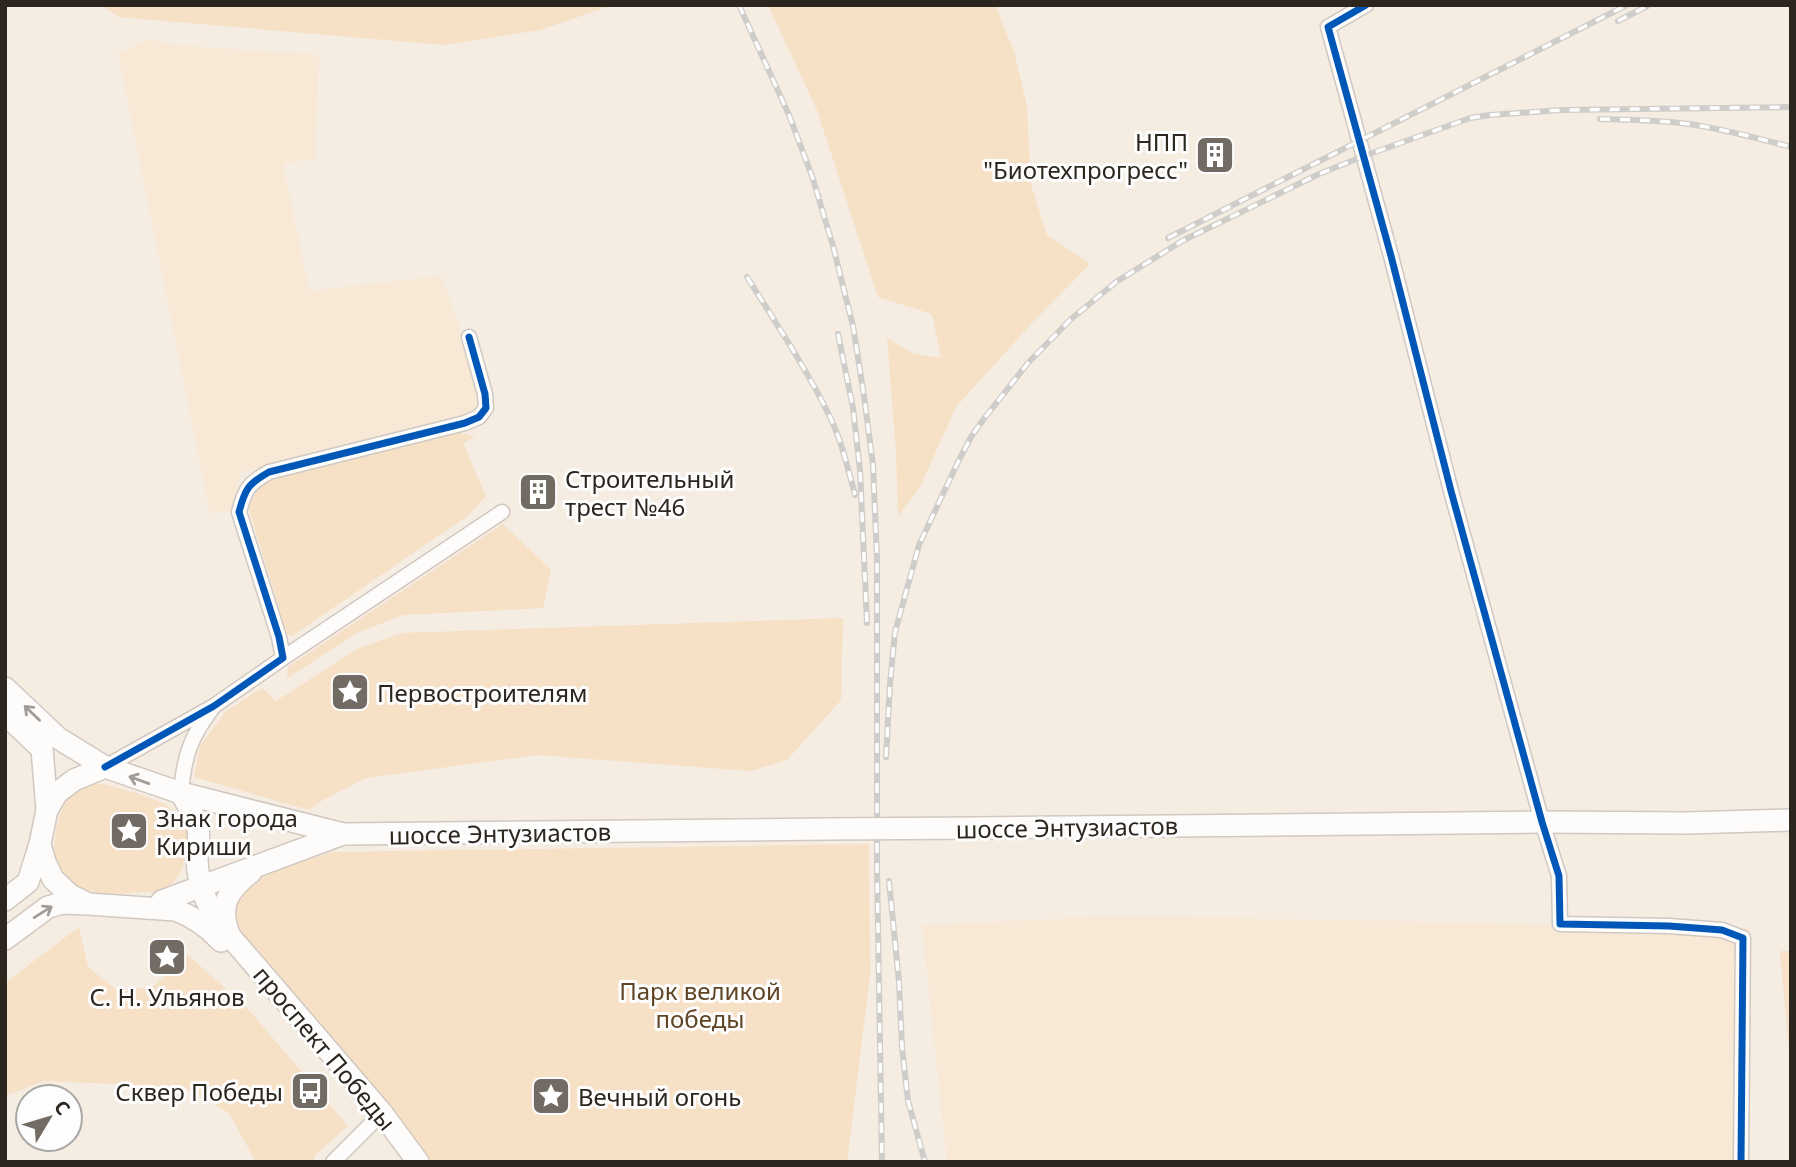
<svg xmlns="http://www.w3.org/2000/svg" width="1796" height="1167" viewBox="0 0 1796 1167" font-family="'Noto Sans',sans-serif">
	<rect width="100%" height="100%" fill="#f5ece2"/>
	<g fill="#f8e8d6">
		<path d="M 149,39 L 173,45 L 319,55 L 315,159 L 283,164 L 309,291 L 441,276 L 464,340 L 481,400 L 475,413 L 452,422 L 241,472 L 231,511 L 210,514 L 118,53 Z"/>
		<path d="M 1120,916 L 1750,928 L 1740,1162 L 947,1162 L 922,925 Z"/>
	</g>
	<g fill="#f6e0c6">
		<path d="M 101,5 L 612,5 L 540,30 L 444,45 L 118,17 Z"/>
		<path d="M 768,5 L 995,5 L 1014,52 L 1027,106 L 1031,185 L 1047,235 L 1090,264 L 1031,324 L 956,407 L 920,487 L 898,516 L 896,451 L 887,338 L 914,354 L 941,358 L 932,314 L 878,297 L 817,110 Z"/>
		<path d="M 457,432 L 475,437 L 463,443 L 486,496 L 469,515 L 292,636 L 287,634 L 249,510 C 254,492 258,487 274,477 Z"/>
		<path d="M 503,524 L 551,570 L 543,608 L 404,615 L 359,632 L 287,678 L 288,667 Z"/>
		<path d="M 843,618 L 841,700 L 787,760 L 751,771 L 537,755 L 366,778 L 323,800 L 309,810 L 194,777 L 200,746 L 226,711 L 262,688 L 276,701 L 357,649 L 401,633 Z"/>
		<path d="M 104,784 C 118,788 160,799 169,807 C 178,814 187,826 188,838 C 188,843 187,849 186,854 C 182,874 173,892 150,892 C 130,892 100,897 82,888 C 72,884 61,871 57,861 C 50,843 60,798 78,788 C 86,784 96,784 104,784 Z"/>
		<path d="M 869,844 L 870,975 L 847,1162 L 424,1162 L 316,1028 L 310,1012 L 288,987 L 272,978 L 236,933 L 235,908 L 238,896 L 249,884 L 291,864 L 334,852 Z"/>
		<path d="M 79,927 L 88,967 L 119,992 L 154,986 L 188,955 L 247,1008 L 348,1126 L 315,1155 L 313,1162 L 256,1162 L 229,1113 L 184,1087 L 44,1081 L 5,1096 L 5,983 Z"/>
		<path d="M 1780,951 L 1791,951 L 1791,1071 Z"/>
	</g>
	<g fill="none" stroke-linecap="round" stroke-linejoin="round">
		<g stroke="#d0c8c1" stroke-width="17">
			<g id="street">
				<path d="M 1366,5 L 1328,27 L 1391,256 L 1451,491 L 1542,822 L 1559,876 L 1560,924 L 1669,926 L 1722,930 L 1743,938 L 1741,1162"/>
				<path d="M 283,658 L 502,512"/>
				<path d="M 105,767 L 214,706 L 283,658 L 279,637 L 239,512 C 245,489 248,484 269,472 L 465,423 L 479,417 L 486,408 L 485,394 L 469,337"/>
				<path d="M 181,793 C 184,757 190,738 211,710"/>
				<path d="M 333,1162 L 382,1113"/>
			</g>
		</g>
		<g stroke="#d0c8c1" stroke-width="24">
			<g id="secondary">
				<path d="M 5,688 L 58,738 L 105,767 L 181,793 C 187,804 195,815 198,828 C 200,839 197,850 197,861 C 198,882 206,902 216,920 L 382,1113 L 418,1162"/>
				<path d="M 5,714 L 42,749 L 47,810"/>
				<path d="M 105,767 L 74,780 L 57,793 L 47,810 L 40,844 L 45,862 L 53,879 L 70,895 L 88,904 L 176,910 C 194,917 207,926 221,941"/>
				<path d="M 181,793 L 343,834 L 827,829"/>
				<path d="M 979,828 L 1542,822 L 1687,823 L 1791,820"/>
				<path d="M 5,900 L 28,882 L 40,844"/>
				<path d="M 162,901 L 343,834"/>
				<path d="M 229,934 C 218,905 228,890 251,872"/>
				<path d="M 5,939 L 48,907 L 63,903 L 86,904"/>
			</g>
		</g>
		<use href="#street" stroke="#fefcfb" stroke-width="14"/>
		<use href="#secondary" stroke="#fefcfb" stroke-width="21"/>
		<g stroke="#cfcdc9" stroke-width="6">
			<g id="rail">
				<path d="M 739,5 L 789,115 L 812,176 L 833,246 L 853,326 L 864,396 L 873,465 L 877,558 L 877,869 L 882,1162"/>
				<path d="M 1618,21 L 1649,5"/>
				<path d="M 1600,119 C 1630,120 1659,120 1689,124 C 1723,129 1757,138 1791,147"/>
				<path d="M 1168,238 L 1627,5"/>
				<path d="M 747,277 C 776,323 806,368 830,417 C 842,442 848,469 855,495"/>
				<path d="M 838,334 L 853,408 L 860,470 L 867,623"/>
				<path d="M 886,757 L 890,684 L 895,632 L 919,545 L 957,464 L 971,437 L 983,420 L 1028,363 L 1070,320 L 1116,282 L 1182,241 L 1319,174 L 1364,156 L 1470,118 L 1490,115 L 1562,110 L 1791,107"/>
				<path d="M 889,881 L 899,982 L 902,1047 L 908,1101 L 925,1162"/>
			</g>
		</g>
		<use href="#rail" stroke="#fdfdfd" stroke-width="3.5" stroke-dasharray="10" stroke-linecap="butt"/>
		<g stroke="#d0c8c1" stroke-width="24" stroke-linecap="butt">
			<path id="secondary-bridge" d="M 827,829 L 979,828"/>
		</g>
		<use href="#secondary-bridge" stroke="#fefcfb" stroke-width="21"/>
		<g stroke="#fdfdfd" stroke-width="11">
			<g id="cycleway">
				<path d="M 1366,5 L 1328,27 L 1391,256 L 1451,491 L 1542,822 L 1559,876 L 1560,924 L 1669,926 L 1722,930 L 1743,938 L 1741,1162"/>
				<path d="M 105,767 L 214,706 L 283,658 L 279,637 L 239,512 C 245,489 248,484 269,472 L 465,423 L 479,417 L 486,408 L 485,394 L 469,337"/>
			</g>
		</g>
		<use href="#cycleway" stroke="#0057b8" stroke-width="7"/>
	</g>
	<defs><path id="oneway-shaft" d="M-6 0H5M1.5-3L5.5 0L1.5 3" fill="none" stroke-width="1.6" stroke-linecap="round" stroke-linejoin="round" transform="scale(1.75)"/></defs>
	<g stroke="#a09c98">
		<use href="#oneway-shaft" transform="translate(32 713) rotate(-136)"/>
		<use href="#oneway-shaft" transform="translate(139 780) rotate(-160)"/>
		<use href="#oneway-shaft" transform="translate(43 912) rotate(-32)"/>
	</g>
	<defs>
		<g id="building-square" transform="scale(2.0125)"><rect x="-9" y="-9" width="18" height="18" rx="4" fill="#726b63" stroke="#fdfdfd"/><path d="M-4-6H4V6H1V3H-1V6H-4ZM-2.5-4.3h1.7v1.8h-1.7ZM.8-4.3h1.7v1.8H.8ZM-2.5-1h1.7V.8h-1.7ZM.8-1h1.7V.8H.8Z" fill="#fff"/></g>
		<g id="sight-square" transform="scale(2.0125)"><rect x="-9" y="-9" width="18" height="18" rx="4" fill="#726b63" stroke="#fdfdfd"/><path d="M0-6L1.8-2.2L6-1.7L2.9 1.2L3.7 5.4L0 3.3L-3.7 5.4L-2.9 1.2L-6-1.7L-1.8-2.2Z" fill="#fff"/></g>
		<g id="bus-square" transform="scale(2.0125)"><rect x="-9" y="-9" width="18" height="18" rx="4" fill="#726b63" stroke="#fdfdfd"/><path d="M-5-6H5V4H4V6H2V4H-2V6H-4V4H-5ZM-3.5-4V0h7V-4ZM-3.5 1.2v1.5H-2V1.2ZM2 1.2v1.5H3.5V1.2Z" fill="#fff"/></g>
	</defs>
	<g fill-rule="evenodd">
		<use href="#building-square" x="1215" y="155"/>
		<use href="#building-square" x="538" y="492"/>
		<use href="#sight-square" x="350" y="692"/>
		<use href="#sight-square" x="129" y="831"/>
		<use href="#sight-square" x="167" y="957"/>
		<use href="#bus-square" x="310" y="1091"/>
		<use href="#sight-square" x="551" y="1096"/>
	</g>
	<g text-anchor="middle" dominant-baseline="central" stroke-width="6" stroke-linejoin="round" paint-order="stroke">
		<g font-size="24" fill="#2c261f" stroke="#fdfdfd" text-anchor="start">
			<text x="1188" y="141" text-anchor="end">НПП<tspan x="1188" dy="28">"Биотехпрогресс"</tspan></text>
			<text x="565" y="478">Строительный<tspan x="565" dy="28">трест №46</tspan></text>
			<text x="377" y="692">Первостроителям</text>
			<text x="156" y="817">Знак города<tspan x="156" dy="28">Кириши</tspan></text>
			<text x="167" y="996" text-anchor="middle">С. Н. Ульянов</text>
			<text x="283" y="1091" text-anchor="end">Сквер Победы</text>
			<text x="578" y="1096">Вечный огонь</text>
		</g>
		<g font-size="24" fill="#2c261f" stroke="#fdfdfd">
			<text transform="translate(1067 827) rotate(-1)">шоссе Энтузиастов</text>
			<text transform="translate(500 833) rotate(-1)">шоссе Энтузиастов</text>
			<text transform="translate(325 1048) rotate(50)">проспект Победы</text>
		</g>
		<g font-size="24" fill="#5f4523" stroke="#fdfdfd">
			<text x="700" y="990">Парк великой<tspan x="700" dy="28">победы</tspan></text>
		</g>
	</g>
	<rect width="1796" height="1167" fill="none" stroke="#2c261f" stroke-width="14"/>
	<g transform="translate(49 1118) rotate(52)"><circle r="33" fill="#fdfdfd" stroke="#a9a7a4" stroke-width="2"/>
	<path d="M0-5L12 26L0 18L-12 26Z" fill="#726b63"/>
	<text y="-10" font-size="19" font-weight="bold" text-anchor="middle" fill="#2c261f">С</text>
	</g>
</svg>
